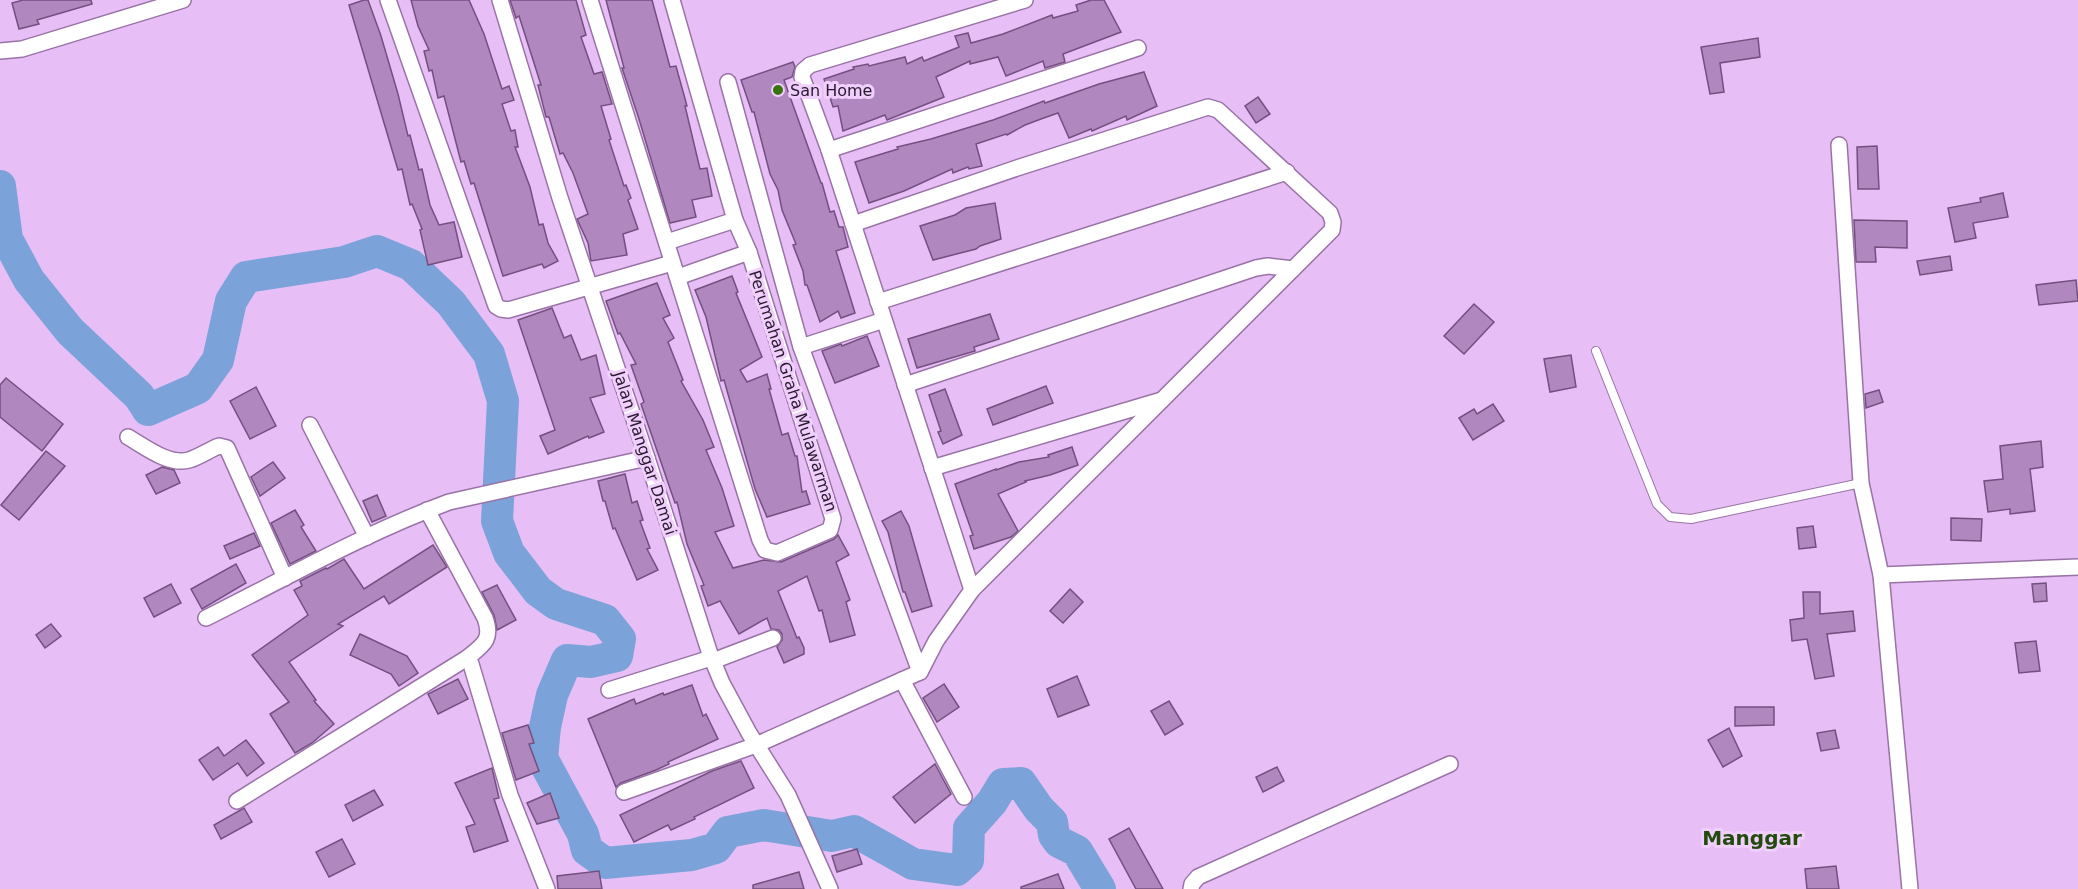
<svg xmlns="http://www.w3.org/2000/svg" width="2078" height="889" viewBox="0 0 2078 889" font-family="'DejaVu Sans',sans-serif">
	<rect width="100%" height="100%" fill="#e7bff6"/>
	<g fill="none" stroke-linecap="round" stroke-linejoin="round">
		<path stroke="#7ba2d9" stroke-width="32" d="M 0,186 L 7,239 L 29,280 L 70,331 L 139,396 L 148,410 L 198,388 L 218,360 L 231,301 L 246,277 L 344,262 L 377,251 L 411,265 L 451,303 L 489,354 L 503,401 L 497,521 L 509,553 L 538,591 L 556,604 L 605,620 L 620,639 L 617,656 L 591,662 L 567,660 L 552,695 L 545,727 L 542,758 L 583,834 L 587,850 L 605,863 L 692,855 L 716,848 L 728,832 L 764,825 L 832,836 L 854,831 L 913,864 L 957,870 L 968,860 L 969,828 L 992,802 L 1003,784 L 1021,783 L 1039,809 L 1052,822 L 1054,835 L 1059,842 L 1077,851 L 1100,889"/>
	</g>
	<g fill="#b087be" stroke="#745081" stroke-width="1.5">
		<path d="M 23,0 L 91,0 L 92,4 L 37,20 L 39,24 L 19,29 L 12,3 Z"/>
		<path d="M 364,0 L 368,0 L 381,36 L 398,94 L 408,136 L 410,135 L 419,170 L 422,169 L 430,205 L 439,225 L 454,222 L 462,257 L 428,265 L 420,230 L 422,229 L 412,204 L 410,205 L 402,169 L 398,170 L 349,5 Z"/>
		<path d="M 411,0 L 469,0 L 484,34 L 502,89 L 509,86 L 514,100 L 502,104 L 511,131 L 515,130 L 518,147 L 515,147 L 530,187 L 539,225 L 543,224 L 548,243 L 558,261 L 544,268 L 542,264 L 503,276 L 474,183 L 471,184 L 464,161 L 461,162 L 444,96 L 438,98 L 432,70 L 429,71 L 424,51 L 429,50 L 418,26 Z"/>
		<path d="M 510,0 L 576,0 L 586,35 L 581,37 L 594,74 L 602,72 L 612,104 L 601,106 L 611,139 L 609,140 L 624,186 L 626,185 L 631,198 L 628,200 L 638,229 L 623,234 L 627,255 L 591,261 L 588,243 L 577,219 L 588,214 L 573,173 L 563,153 L 560,154 L 549,117 L 546,117 L 538,85 L 541,85 L 519,16 L 516,18 Z"/>
		<path d="M 606,0 L 652,0 L 670,67 L 676,66 L 687,106 L 685,106 L 700,169 L 707,168 L 712,196 L 692,200 L 696,217 L 670,223 L 639,119 L 622,68 L 624,68 Z"/>
		<path d="M 1091,0 L 1104,0 L 1121,32 L 1063,54 L 1065,62 L 1045,68 L 1043,61 L 1006,76 L 998,57 L 970,64 L 970,61 L 936,77 L 944,97 L 887,120 L 885,115 L 843,131 L 838,106 L 833,107 L 824,79 L 854,69 L 853,67 L 868,64 L 869,66 L 905,57 L 907,64 L 922,57 L 924,61 L 959,47 L 955,36 L 968,33 L 971,43 L 1003,34 L 1052,15 L 1053,18 L 1078,11 L 1076,5 Z"/>
		<path d="M 1758,38 L 1760,57 L 1720,63 L 1724,92 L 1710,94 L 1701,47 Z"/>
		<path d="M 793,62 L 795,67 L 792,77 L 784,80 L 821,183 L 822,183 L 830,212 L 834,211 L 839,227 L 843,227 L 848,247 L 836,251 L 855,313 L 841,318 L 838,311 L 820,322 L 807,285 L 805,285 L 803,271 L 793,245 L 796,244 L 782,210 L 778,190 L 770,174 L 754,112 L 752,112 L 741,80 Z"/>
		<path d="M 1144,72 L 1157,106 L 1127,120 L 1126,116 L 1092,131 L 1091,129 L 1069,138 L 1058,113 L 1041,119 L 1025,125 L 1007,135 L 1006,134 L 976,144 L 982,166 L 969,169 L 968,167 L 953,173 L 952,169 L 904,191 L 869,203 L 855,162 L 898,149 L 897,147 L 931,139 L 993,120 L 1044,101 L 1045,103 L 1099,84 Z"/>
		<path d="M 1258,97 L 1270,114 L 1256,123 L 1245,106 Z"/>
		<path d="M 1877,146 L 1879,189 L 1858,189 L 1857,147 Z"/>
		<path d="M 2003,193 L 2008,217 L 1973,223 L 1976,238 L 1955,242 L 1948,208 L 1981,202 L 1980,198 Z"/>
		<path d="M 995,203 L 1001,239 L 980,246 L 976,249 L 933,260 L 920,226 L 955,215 L 966,208 Z"/>
		<path d="M 1854,220 L 1907,221 L 1907,248 L 1875,247 L 1876,262 L 1856,262 Z"/>
		<path d="M 1950,256 L 1952,270 L 1920,275 L 1917,261 Z"/>
		<path d="M 732,276 L 738,292 L 736,293 L 762,357 L 740,370 L 747,382 L 767,374 L 771,389 L 769,389 L 782,435 L 788,433 L 795,456 L 797,456 L 802,492 L 806,491 L 810,504 L 767,517 L 755,489 L 724,380 L 721,381 L 706,317 L 695,290 Z"/>
		<path d="M 2076,280 L 2078,301 L 2039,305 L 2036,285 Z"/>
		<path d="M 657,283 L 670,315 L 663,318 L 674,338 L 668,342 L 683,380 L 681,381 L 703,420 L 714,447 L 706,450 L 722,488 L 734,526 L 715,532 L 733,568 L 764,560 L 781,562 L 834,539 L 838,535 L 849,555 L 836,562 L 850,600 L 846,602 L 855,635 L 830,642 L 822,610 L 819,611 L 807,576 L 778,591 L 797,638 L 799,637 L 804,648 L 804,654 L 784,663 L 777,647 L 782,640 L 782,634 L 779,630 L 771,629 L 767,618 L 739,634 L 720,601 L 708,606 L 701,586 L 704,585 L 687,544 L 677,502 L 675,503 L 641,404 L 644,402 L 631,365 L 636,364 L 620,333 L 618,334 L 606,301 Z"/>
		<path d="M 1474,304 L 1494,322 L 1464,354 L 1444,336 Z"/>
		<path d="M 552,308 L 564,338 L 571,335 L 581,360 L 596,355 L 605,394 L 590,398 L 604,432 L 589,438 L 588,436 L 548,454 L 540,436 L 555,430 L 518,320 Z"/>
		<path d="M 990,314 L 999,339 L 974,347 L 975,351 L 917,368 L 908,339 Z"/>
		<path d="M 867,336 L 879,366 L 835,383 L 822,351 L 841,344 L 842,346 Z"/>
		<path d="M 1571,355 L 1576,387 L 1550,392 L 1544,359 Z"/>
		<path d="M 6,378 L 63,424 L 42,451 L 0,417 L 0,385 Z"/>
		<path d="M 1046,386 L 1053,403 L 993,425 L 987,409 Z"/>
		<path d="M 256,387 L 276,426 L 250,439 L 230,401 Z"/>
		<path d="M 945,389 L 962,435 L 943,444 L 938,432 L 941,431 L 929,395 Z"/>
		<path d="M 1879,390 L 1883,402 L 1866,408 L 1865,394 Z"/>
		<path d="M 1493,404 L 1504,421 L 1473,440 L 1459,418 L 1474,409 L 1477,414 Z"/>
		<path d="M 2041,441 L 2043,467 L 2030,469 L 2035,511 L 2010,514 L 2010,509 L 1988,512 L 1984,481 L 2003,479 L 2000,446 Z"/>
		<path d="M 1072,447 L 1078,465 L 1050,475 L 1025,481 L 1026,482 L 998,494 L 1018,531 L 1011,537 L 974,549 L 970,536 L 973,535 L 955,484 L 996,469 L 996,470 L 1019,462 L 1049,457 L 1048,455 Z"/>
		<path d="M 46,451 L 65,466 L 19,520 L 1,505 Z"/>
		<path d="M 273,462 L 285,478 L 260,496 L 251,477 Z"/>
		<path d="M 162,467 L 174,470 L 180,483 L 156,494 L 146,475 Z"/>
		<path d="M 625,474 L 632,503 L 637,501 L 643,520 L 640,521 L 650,548 L 647,549 L 658,570 L 637,580 L 615,528 L 613,529 L 605,501 L 603,501 L 598,481 Z"/>
		<path d="M 377,495 L 386,516 L 372,522 L 363,501 Z"/>
		<path d="M 295,510 L 304,525 L 301,527 L 316,551 L 290,564 L 271,523 Z"/>
		<path d="M 901,511 L 909,526 L 932,606 L 912,612 L 905,592 L 903,592 L 888,532 L 882,521 Z"/>
		<path d="M 1951,518 L 1982,519 L 1981,541 L 1951,540 Z"/>
		<path d="M 1813,526 L 1816,547 L 1799,549 L 1797,528 Z"/>
		<path d="M 254,533 L 260,546 L 230,559 L 224,546 Z"/>
		<path d="M 433,545 L 447,567 L 389,604 L 384,596 L 338,624 L 343,626 L 289,662 L 316,700 L 314,701 L 334,724 L 312,743 L 295,753 L 270,714 L 289,702 L 252,655 L 308,615 L 294,590 L 302,586 L 300,581 L 326,568 L 327,569 L 344,559 L 364,589 Z"/>
		<path d="M 236,564 L 246,583 L 202,609 L 191,589 Z"/>
		<path d="M 2046,583 L 2047,601 L 2034,602 L 2032,584 Z"/>
		<path d="M 171,584 L 181,603 L 154,617 L 144,598 Z"/>
		<path d="M 497,585 L 516,620 L 497,630 L 494,615 L 482,592 Z"/>
		<path d="M 1070,589 L 1083,602 L 1063,623 L 1050,611 Z"/>
		<path d="M 1803,592 L 1820,592 L 1820,614 L 1853,611 L 1855,631 L 1827,634 L 1834,676 L 1815,679 L 1807,639 L 1792,641 L 1790,620 L 1804,618 Z"/>
		<path d="M 51,624 L 61,636 L 45,648 L 36,635 Z"/>
		<path d="M 360,634 L 407,656 L 418,673 L 399,686 L 391,674 L 350,655 Z"/>
		<path d="M 2036,641 L 2040,671 L 2019,673 L 2015,643 Z"/>
		<path d="M 1077,676 L 1089,705 L 1058,717 L 1047,689 Z"/>
		<path d="M 458,679 L 468,699 L 438,714 L 428,694 Z"/>
		<path d="M 944,684 L 959,707 L 937,722 L 923,698 Z"/>
		<path d="M 692,685 L 703,716 L 706,714 L 718,739 L 668,762 L 669,764 L 656,770 L 621,783 L 616,787 L 588,719 L 634,699 L 636,704 L 663,693 L 664,695 Z"/>
		<path d="M 1169,701 L 1183,724 L 1165,735 L 1151,711 Z"/>
		<path d="M 1735,707 L 1774,707 L 1774,725 L 1735,726 Z"/>
		<path d="M 528,725 L 534,743 L 529,744 L 539,771 L 516,780 L 502,733 Z"/>
		<path d="M 1729,728 L 1742,756 L 1723,767 L 1708,740 Z"/>
		<path d="M 1835,730 L 1839,748 L 1821,751 L 1817,733 Z"/>
		<path d="M 246,740 L 264,763 L 247,776 L 238,763 L 213,780 L 199,760 L 218,747 L 224,756 Z"/>
		<path d="M 741,761 L 754,788 L 694,817 L 695,819 L 671,830 L 668,825 L 634,842 L 620,815 L 712,771 Z"/>
		<path d="M 935,764 L 951,794 L 915,823 L 893,797 Z"/>
		<path d="M 1277,767 L 1284,781 L 1263,792 L 1256,777 Z"/>
		<path d="M 492,768 L 499,798 L 494,799 L 508,841 L 474,852 L 466,827 L 475,824 L 455,783 Z"/>
		<path d="M 374,790 L 383,805 L 353,821 L 345,805 Z"/>
		<path d="M 550,793 L 559,818 L 537,824 L 527,803 Z"/>
		<path d="M 244,808 L 252,822 L 221,839 L 214,825 Z"/>
		<path d="M 1129,828 L 1163,889 L 1136,889 L 1109,839 Z"/>
		<path d="M 342,839 L 355,864 L 329,877 L 316,852 Z"/>
		<path d="M 857,849 L 862,864 L 837,872 L 832,856 Z"/>
		<path d="M 1836,866 L 1839,889 L 1807,889 L 1805,869 Z"/>
		<path d="M 599,871 L 602,889 L 558,889 L 557,876 Z"/>
		<path d="M 799,872 L 804,889 L 753,889 L 753,885 Z"/>
		<path d="M 1058,874 L 1064,889 L 1021,889 L 1021,887 Z"/>
	</g>
	<g fill="none" stroke-linecap="round" stroke-linejoin="round">
		<g stroke="#9973a6" stroke-width="10">
			<path id="lane" d="M 1596,351 L 1657,504 L 1670,517 L 1691,519 L 1861,483"/>
		</g>
		<g stroke="#9973a6" stroke-width="18">
			<g id="street">
				<path d="M 388,0 L 496,306 L 501,309 L 508,310 L 672,263"/>
				<path d="M 500,0 L 560,198 L 647,458 L 710,654 L 722,683 L 749,733 L 788,795 L 830,889"/>
				<path d="M 590,0 L 760,540 L 765,550 L 777,553 L 830,530 L 833,519 L 749,252 L 735,220 L 672,0"/>
				<path d="M 0,51 L 22,49 L 183,0"/>
				<path d="M 728,82 L 801,347 L 920,672"/>
				<path d="M 1839,145 L 1861,483 L 1881,575 L 1910,889"/>
				<path d="M 829,150 L 1138,48"/>
				<path d="M 667,242 L 735,220"/>
				<path d="M 678,277 L 749,252"/>
				<path d="M 878,302 L 1287,172"/>
				<path d="M 801,347 L 884,320"/>
				<path d="M 905,385 L 1256,268 L 1268,266 L 1293,269"/>
				<path d="M 310,425 L 367,537"/>
				<path d="M 128,437 C 144,446 169,466 189,460 C 199,457 209,450 219,446 L 227,448 L 285,578"/>
				<path d="M 932,468 L 1162,400"/>
				<path d="M 1881,575 L 2078,567"/>
				<path d="M 972,590 L 829,150 L 802,77 L 803,71 L 810,65 L 1025,0"/>
				<path d="M 206,618 C 286,578 365,533 449,502 L 647,458"/>
				<path d="M 467,658 L 471,664 L 510,795 L 547,889"/>
				<path d="M 713,661 L 773,638"/>
				<path d="M 902,680 L 964,797"/>
				<path d="M 609,690 L 711,658"/>
				<path d="M 624,792 L 756,745 L 920,672 L 936,641 L 972,590 L 1332,230 L 1333,222 L 1330,213 L 1218,110 L 1208,107 L 1020,167 L 853,224"/>
				<path d="M 237,801 L 467,658 C 483,645 493,640 485,618 L 427,510"/>
				<path d="M 1191,889 L 1192,884 L 1198,877 L 1450,764"/>
			</g>
		</g>
		<use href="#lane" stroke="#fff" stroke-width="8"/>
		<use href="#street" stroke="#fff" stroke-width="15"/>
	</g>
	<circle fill="#36750e" stroke="#f0cffc" stroke-width="2" cx="778" cy="90" r="6"/>
	<g text-anchor="middle" dominant-baseline="central" stroke-width="6" stroke-linejoin="round" paint-order="stroke">
		<g font-size="16" fill="#28192d" stroke="#f0cffc" text-anchor="start">
			<text x="790" y="90">San Home</text>
		</g>
		<g font-size="16" fill="#28192d" stroke="#f0cffc">
			<text transform="translate(793 391) rotate(72)">Perumahan Graha Mulawarman</text>
			<text transform="translate(645 453) rotate(72)">Jalan Manggar Damai</text>
		</g>
		<g font-size="20" font-weight="bold" fill="#224a0d" stroke="#f0cffc">
			<text x="1752" y="838">Manggar</text>
		</g>
	</g>
</svg>
